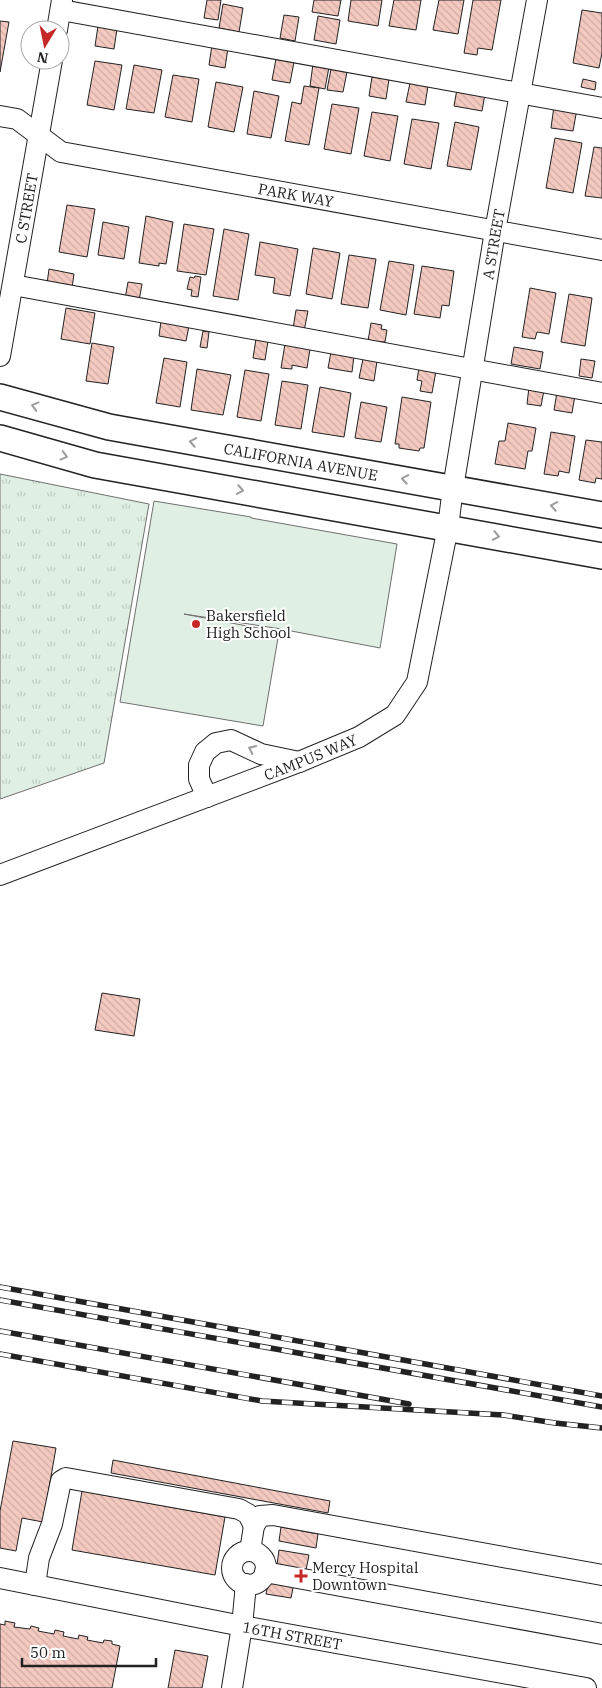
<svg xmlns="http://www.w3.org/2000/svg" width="602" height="1688" viewBox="0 0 602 1688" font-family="'IBM Plex Serif',serif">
	<defs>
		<pattern id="grass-tufts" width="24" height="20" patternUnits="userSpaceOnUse" patternTransform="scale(1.25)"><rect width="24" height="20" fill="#e0efe3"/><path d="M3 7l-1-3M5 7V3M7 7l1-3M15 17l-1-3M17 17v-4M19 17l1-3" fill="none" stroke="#c0cdc2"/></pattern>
		<pattern id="building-back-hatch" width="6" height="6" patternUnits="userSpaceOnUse" patternTransform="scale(1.25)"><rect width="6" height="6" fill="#f3c9c0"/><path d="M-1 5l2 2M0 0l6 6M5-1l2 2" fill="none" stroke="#d0aca5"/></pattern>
	</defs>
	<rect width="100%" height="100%" fill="#fff"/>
	<path fill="url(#grass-tufts)" stroke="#6f6f6f" d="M 0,474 L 149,504 L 104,763 L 0,799 Z"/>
	<path fill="#e0efe3" stroke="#6f6f6f" d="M 154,501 L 251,517 L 251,518 L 397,544 L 380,648 L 281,629 L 184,614 L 279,632 L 263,726 L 120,702 Z"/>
	<g fill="url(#building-back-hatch)" stroke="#222">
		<path d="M 207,0 L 221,0 L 218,20 L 204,18 Z"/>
		<path d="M 314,0 L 341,0 L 338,16 L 312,12 Z"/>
		<path d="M 351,0 L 382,0 L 378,26 L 348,21 Z"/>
		<path d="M 394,0 L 421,0 L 416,30 L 389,26 Z"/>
		<path d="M 439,0 L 464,0 L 458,34 L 433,30 Z"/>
		<path d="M 473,0 L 501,0 L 492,50 L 478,48 L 477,55 L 464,53 Z"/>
		<path d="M 223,4 L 243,8 L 239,32 L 219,28 Z"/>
		<path d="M 582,10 L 602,13 L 602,53 L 599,68 L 573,63 Z"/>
		<path d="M 284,15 L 299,17 L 295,41 L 280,38 Z"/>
		<path d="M 318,16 L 340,20 L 336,44 L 314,40 Z"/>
		<path d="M 0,21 L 9,22 L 0,72 Z"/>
		<path d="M 98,26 L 117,29 L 114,49 L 95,46 Z"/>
		<path d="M 212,45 L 228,48 L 225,68 L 209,65 Z"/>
		<path d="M 276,59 L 294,62 L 290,83 L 272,80 Z"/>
		<path d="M 95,61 L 122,65 L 114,110 L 87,105 Z"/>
		<path d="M 313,64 L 329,67 L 325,89 L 310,86 Z"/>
		<path d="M 134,65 L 162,70 L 154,113 L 126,109 Z"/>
		<path d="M 331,69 L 347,72 L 343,92 L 327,90 Z"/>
		<path d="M 173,75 L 199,79 L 192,122 L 165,117 Z"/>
		<path d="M 372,77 L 389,79 L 386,99 L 369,96 Z"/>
		<path d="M 583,79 L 596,82 L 595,90 L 581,87 Z"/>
		<path d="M 216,82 L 243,87 L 234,132 L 208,127 Z"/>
		<path d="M 410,83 L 428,86 L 425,105 L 406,102 Z"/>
		<path d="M 304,86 L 319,88 L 309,145 L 285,141 L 292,102 L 301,104 Z"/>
		<path d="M 457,89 L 485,94 L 482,111 L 454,106 Z"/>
		<path d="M 254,91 L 279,96 L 271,138 L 247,134 Z"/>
		<path d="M 332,104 L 359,108 L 351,154 L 324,149 Z"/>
		<path d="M 554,106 L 577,109 L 573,131 L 551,128 Z"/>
		<path d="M 372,112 L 398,116 L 390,161 L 364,156 Z"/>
		<path d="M 412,119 L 439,123 L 431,169 L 404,164 Z"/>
		<path d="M 455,122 L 479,127 L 471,170 L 447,166 Z"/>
		<path d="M 555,138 L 582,143 L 573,193 L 546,188 Z"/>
		<path d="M 594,147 L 602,148 L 602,198 L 585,196 Z"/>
		<path d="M 67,205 L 95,209 L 87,257 L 59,252 Z"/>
		<path d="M 146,216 L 173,222 L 166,264 L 159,263 L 159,266 L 139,263 Z"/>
		<path d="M 103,222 L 129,227 L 124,259 L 98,255 Z"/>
		<path d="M 184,224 L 214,229 L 206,275 L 177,271 Z"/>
		<path d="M 224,229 L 249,234 L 238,300 L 213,296 Z"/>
		<path d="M 260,242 L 298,249 L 290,296 L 273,293 L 275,278 L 255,275 Z"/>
		<path d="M 313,248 L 340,253 L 332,299 L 306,294 Z"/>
		<path d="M 349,255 L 376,259 L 368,308 L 341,304 Z"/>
		<path d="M 389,261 L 414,265 L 406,315 L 380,310 Z"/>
		<path d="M 422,266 L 454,271 L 449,306 L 442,305 L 440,318 L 414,314 Z"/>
		<path d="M 49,269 L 74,274 L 72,288 L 47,284 Z"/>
		<path d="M 195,276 L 201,277 L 198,297 L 191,296 L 192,290 L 187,289 L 190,277 L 194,278 Z"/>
		<path d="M 128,282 L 142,284 L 139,301 L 125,299 Z"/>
		<path d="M 530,288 L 556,293 L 549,334 L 537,332 L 535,339 L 522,337 Z"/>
		<path d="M 569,294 L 592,298 L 585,346 L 561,342 Z"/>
		<path d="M 66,308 L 95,313 L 90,344 L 61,339 Z"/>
		<path d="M 296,310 L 308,311 L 304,331 L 293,329 Z"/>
		<path d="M 161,321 L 189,326 L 186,341 L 159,336 Z"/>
		<path d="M 371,323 L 382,325 L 381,329 L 387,330 L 385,342 L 368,341 Z"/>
		<path d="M 203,331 L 209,332 L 207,348 L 200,347 Z"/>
		<path d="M 256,339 L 268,341 L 265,360 L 253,358 Z"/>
		<path d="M 92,343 L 114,347 L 108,384 L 86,381 Z"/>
		<path d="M 285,344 L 310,349 L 307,368 L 292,365 L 292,369 L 281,368 Z"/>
		<path d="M 514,347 L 543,352 L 540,369 L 511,364 Z"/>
		<path d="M 331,352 L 354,356 L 352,372 L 328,368 Z"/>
		<path d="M 164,358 L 187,362 L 180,407 L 156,403 Z"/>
		<path d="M 363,359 L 377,361 L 374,381 L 359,378 Z"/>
		<path d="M 581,359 L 595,361 L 592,378 L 579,376 Z"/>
		<path d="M 419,368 L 436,371 L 432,393 L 420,391 L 422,381 L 417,380 Z"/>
		<path d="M 197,369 L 231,375 L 223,415 L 191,410 Z"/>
		<path d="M 245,370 L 269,374 L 261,421 L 237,417 Z"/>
		<path d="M 282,381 L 308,385 L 301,429 L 275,425 Z"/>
		<path d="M 320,387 L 351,393 L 344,437 L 312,432 Z"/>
		<path d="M 529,387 L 544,390 L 541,406 L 527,404 Z"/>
		<path d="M 557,392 L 575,395 L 572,413 L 554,410 Z"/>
		<path d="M 402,397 L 431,402 L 424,448 L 420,448 L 419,451 L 399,448 L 399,444 L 395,444 Z"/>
		<path d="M 361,402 L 387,407 L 381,442 L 355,438 Z"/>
		<path d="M 508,423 L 536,428 L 532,451 L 528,451 L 525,469 L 495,464 L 499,441 L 505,441 Z"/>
		<path d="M 551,432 L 575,436 L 569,473 L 559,471 L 558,476 L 544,474 Z"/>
		<path d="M 586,440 L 602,442 L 602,479 L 596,478 L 595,483 L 579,480 Z"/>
		<path d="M 102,993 L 140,999 L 134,1036 L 95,1030 Z"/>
		<path d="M 13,1441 L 56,1448 L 43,1522 L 22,1518 L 16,1551 L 0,1548 L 0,1511 Z"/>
		<path d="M 113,1460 L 330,1501 L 328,1513 L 111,1473 Z"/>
		<path d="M 82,1491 L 225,1517 L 215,1575 L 72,1550 Z"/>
		<path d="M 281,1527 L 318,1534 L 316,1548 L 279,1541 Z"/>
		<path d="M 279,1550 L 309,1555 L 306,1570 L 277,1565 Z"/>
		<path d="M 269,1579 L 294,1583 L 291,1598 L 266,1594 Z"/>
		<path d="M 5,1621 L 15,1623 L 14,1627 L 30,1629 L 31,1626 L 39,1628 L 38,1631 L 54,1634 L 55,1630 L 64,1632 L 63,1636 L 78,1639 L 79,1635 L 88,1637 L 87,1640 L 103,1643 L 104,1640 L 112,1641 L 112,1644 L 120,1646 L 112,1688 L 0,1688 L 0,1624 L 5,1625 Z"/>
		<path d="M 175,1650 L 208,1656 L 202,1688 L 168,1688 Z"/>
	</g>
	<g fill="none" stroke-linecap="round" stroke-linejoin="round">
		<g stroke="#222" stroke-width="22">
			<g id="minor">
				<path d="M 61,10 L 602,108"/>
				<path d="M 57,30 L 62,0"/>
				<path id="s1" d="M 0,116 L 17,119 L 61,152 L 602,250"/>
				<path d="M 13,285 L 602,393"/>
				<path id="s2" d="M 0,356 L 52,60"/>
				<path d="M 207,797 L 199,779 L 199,765 L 205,752 L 216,743 L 231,740 L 261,754 L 299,762"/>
				<path id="s3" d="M 0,875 L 299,762 L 359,737 L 395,715 L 417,682 L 448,527 L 453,488 L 495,231 L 537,0"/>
				<circle cx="249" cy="1568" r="17"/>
				<path d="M 250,1551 L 254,1526 L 260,1516 L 273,1515 L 602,1575"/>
				<path d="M 265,1572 L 602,1634"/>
				<path id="s4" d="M 0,1578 L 242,1626 L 586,1688"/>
				<path d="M 35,1585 L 39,1558 L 52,1524 L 61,1481 L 66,1478 L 239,1509 L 248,1514 L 254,1526"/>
				<path d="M 232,1688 L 242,1626 L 246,1584"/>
			</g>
		</g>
		<g stroke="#222" stroke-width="28">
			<g id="major">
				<path id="s5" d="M 0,397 L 109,427 L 602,515"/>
				<path d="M 0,438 L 95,465 L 602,556"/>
			</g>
		</g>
		<use href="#minor" stroke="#fff" stroke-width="20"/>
		<use href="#major" stroke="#fff" stroke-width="25"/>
		<g stroke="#222" stroke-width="5.5">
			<g id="rail">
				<path d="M 0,1287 L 602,1396"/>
				<path d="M 0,1300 L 602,1407"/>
				<path d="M 0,1331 L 409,1404"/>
				<path d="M 0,1354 L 262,1401 L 503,1415 L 555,1423 L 602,1428"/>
			</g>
		</g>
		<use href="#rail" stroke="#fff" stroke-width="4" stroke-dasharray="11" stroke-linecap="butt"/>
	</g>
	<defs><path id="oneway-chevron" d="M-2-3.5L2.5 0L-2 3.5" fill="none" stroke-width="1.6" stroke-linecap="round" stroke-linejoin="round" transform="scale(1.25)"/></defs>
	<g stroke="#9c9c9c">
		<use href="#oneway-chevron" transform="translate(35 406) rotate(-165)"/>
		<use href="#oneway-chevron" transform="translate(193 442) rotate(-170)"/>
		<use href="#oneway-chevron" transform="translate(64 456) rotate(15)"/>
		<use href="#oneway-chevron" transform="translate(405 479) rotate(-170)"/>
		<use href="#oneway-chevron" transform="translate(240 490) rotate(10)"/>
		<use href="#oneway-chevron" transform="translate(554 506) rotate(-170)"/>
		<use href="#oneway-chevron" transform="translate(496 536) rotate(11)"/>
		<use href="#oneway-chevron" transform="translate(252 749) rotate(-155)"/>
	</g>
	<g fill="#c62828" stroke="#fff" stroke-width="2">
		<circle cx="196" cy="624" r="5"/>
		<path d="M298.5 1568.5h5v5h5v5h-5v5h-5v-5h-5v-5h5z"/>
	</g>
	<g text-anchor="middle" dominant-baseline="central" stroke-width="4" stroke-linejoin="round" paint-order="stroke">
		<g font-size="15" fill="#222" stroke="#fff">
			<text stroke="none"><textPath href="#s1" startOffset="311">PARK WAY</textPath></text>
			<text stroke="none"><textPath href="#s2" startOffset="150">C STREET</textPath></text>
			<text stroke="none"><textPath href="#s3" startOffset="911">A STREET</textPath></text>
			<text stroke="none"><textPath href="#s5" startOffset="308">CALIFORNIA AVENUE</textPath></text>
			<text stroke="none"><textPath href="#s3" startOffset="332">CAMPUS WAY</textPath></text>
			<text stroke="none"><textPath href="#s4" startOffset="298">16TH STREET</textPath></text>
		</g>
		<g font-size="15" fill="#222" stroke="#fff" text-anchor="start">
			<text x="206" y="615">Bakersfield<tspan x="206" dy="17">High School</tspan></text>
			<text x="312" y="1567">Mercy Hospital<tspan x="312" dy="17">Downtown</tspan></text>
		</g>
	</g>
	<g transform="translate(45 45) rotate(190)"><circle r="24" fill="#ffffff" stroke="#a7a7a7"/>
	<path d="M0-4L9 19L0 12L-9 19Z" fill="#c62828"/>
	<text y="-8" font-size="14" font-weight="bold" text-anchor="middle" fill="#222222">N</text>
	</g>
	<path d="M22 1658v8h134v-8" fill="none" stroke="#222222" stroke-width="2.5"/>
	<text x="30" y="1658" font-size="15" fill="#222222" stroke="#ffffff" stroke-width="4" paint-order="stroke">50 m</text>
</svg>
